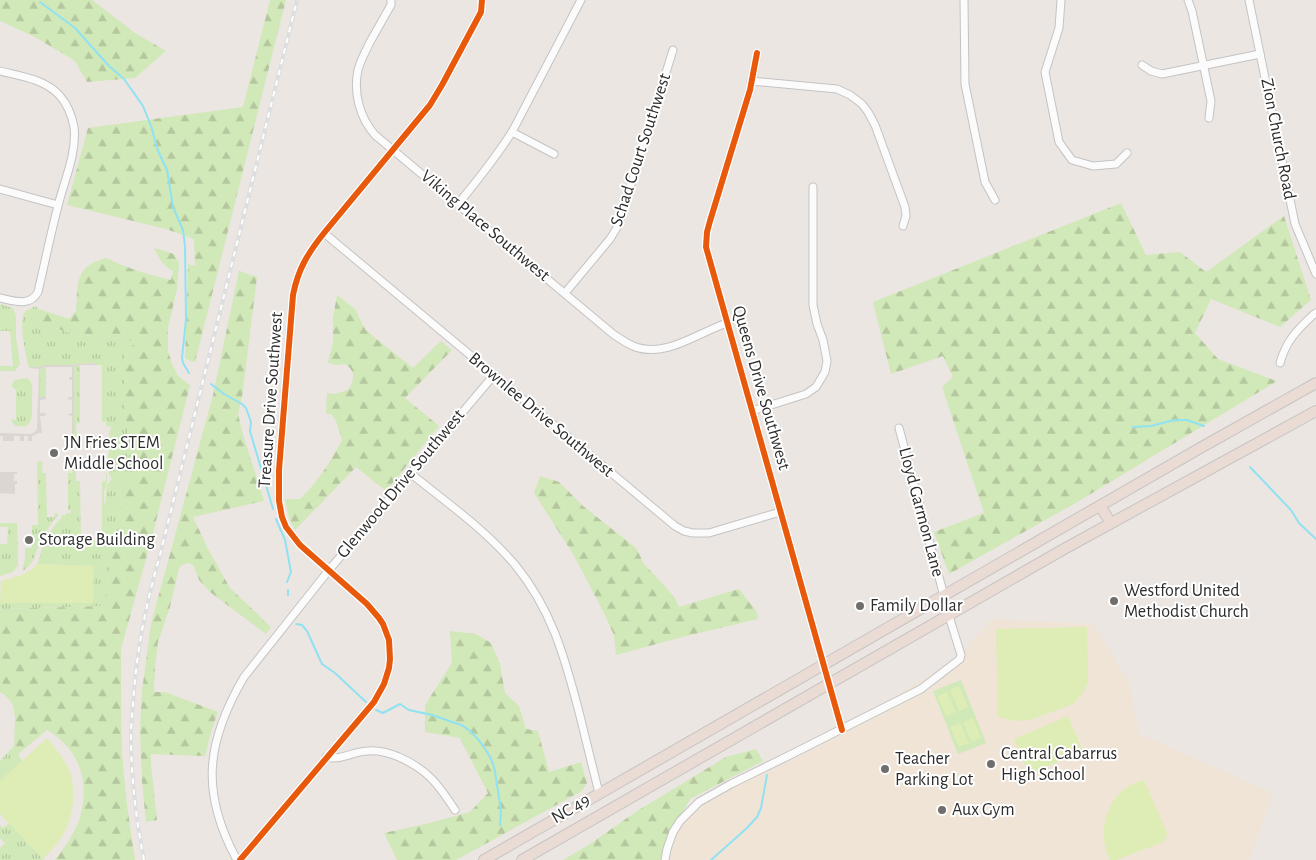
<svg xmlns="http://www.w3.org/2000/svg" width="1316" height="860" viewBox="0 0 1316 860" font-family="'Alegreya Sans',sans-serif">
	<defs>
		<pattern id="grass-tufts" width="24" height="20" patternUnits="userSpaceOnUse" patternTransform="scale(1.25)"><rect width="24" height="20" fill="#d1e8b8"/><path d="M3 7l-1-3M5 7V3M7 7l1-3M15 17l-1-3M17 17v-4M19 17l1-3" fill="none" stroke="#b4c79e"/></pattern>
		<pattern id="forest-firs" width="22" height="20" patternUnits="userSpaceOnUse" patternTransform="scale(1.25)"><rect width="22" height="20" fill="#d1e8b8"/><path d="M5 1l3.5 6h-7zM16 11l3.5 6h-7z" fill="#b4c79e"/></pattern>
	</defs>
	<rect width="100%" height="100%" fill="#ebe6e2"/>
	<path fill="#efe4d6" d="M 991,619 L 1093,624 L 1129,682 L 1139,734 L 1273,793 L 1249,860 L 667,860 L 673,832 L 692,807 L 842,730 L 961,655 Z"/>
	<g fill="url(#grass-tufts)">
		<path d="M 0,304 L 13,308 L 16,316 L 16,338 L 20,364 L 15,371 L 0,371 L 0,366 L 13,366 L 10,331 L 0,331 Z"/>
		<path d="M 35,306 L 39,309 L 32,318 L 53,327 L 73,334 L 130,340 L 135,343 L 124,354 L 124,400 L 130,456 L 120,478 L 121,492 L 119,522 L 110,562 L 104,606 L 0,609 L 0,603 L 94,566 L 37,564 C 42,557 39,548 46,542 L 91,541 L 92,540 L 102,540 L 102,481 L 106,481 L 106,473 L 107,473 L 107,483 L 105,490 L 104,490 L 104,503 L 105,504 L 107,485 L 112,479 L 109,474 L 108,457 L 109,452 L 108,443 L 110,443 L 109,432 L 112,427 L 106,426 L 106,422 L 102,422 L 102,365 L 95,365 L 95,363 L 80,364 L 70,365 L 45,365 L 41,367 L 29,367 C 26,357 18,319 25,312 C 28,309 32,309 35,306 Z"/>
		<path d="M 80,365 L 80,423 L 76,423 L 77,437 L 74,437 L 74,367 Z"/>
		<path d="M 46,367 L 46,397 L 40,397 L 40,372 L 42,368 Z"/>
		<path d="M 26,378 C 29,380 30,379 31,383 C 33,388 32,395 32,400 C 32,414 35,432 14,425 L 11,420 L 13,419 L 16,420 L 16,390 L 11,386 L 15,380 Z"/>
		<path d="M 37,461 L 43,462 L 42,473 L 46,473 L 47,517 L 54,517 L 55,513 L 57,513 L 58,515 L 58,517 L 56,517 C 51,524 46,531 42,538 C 35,550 36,564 22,571 L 25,558 L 25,548 L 32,548 L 32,525 L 38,525 Z"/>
		<path d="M 72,465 L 76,465 L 76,481 L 80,481 L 81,540 L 52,538 L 49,537 L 49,533 L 59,520 L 61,519 L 62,515 L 66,515 L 66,513 L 71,513 L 71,511 L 68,510 L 68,473 L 72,473 Z"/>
		<path d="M 0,523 L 17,523 L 18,567 L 15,567 L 15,570 L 10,573 L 0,576 L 0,544 L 7,544 L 8,527 L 0,527 Z"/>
		<path d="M 14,746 L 22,761 L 0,781 L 0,761 Z"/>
		<path d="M 9,823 L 43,859 L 43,860 L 0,860 L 0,848 L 5,843 L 0,838 L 0,825 L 3,828 Z"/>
	</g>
	<g fill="url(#forest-firs)">
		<path d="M 0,0 L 92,0 L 135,33 L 166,51 L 135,78 L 87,82 L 75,61 L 35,37 L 0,21 Z"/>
		<path d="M 270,0 L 286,0 L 195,362 L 190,361 L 185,358 L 188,264 L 195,266 L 194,239 L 166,229 L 67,205 L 88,128 L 243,107 Z"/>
		<path d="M 1121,203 L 1146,255 L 1180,252 L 1206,272 L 1284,216 L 1311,300 L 1280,327 L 1211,299 L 1195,333 L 1218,359 L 1277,381 L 1074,504 L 949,574 L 934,532 L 984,513 L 942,387 L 953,377 L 943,356 L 891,374 L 873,302 Z"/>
		<path d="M 154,248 L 174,254 L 179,263 L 177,289 L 168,328 L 168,351 L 172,364 L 178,376 L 190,385 L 152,537 L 121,649 L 121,704 L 122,754 L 127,805 L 135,860 L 55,860 C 63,850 71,838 76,827 C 79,823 80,817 81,813 C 90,779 77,747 47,730 L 18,754 L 14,746 L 15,718 L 13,705 L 5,695 L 0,692 L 0,609 L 104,606 L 110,562 L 119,522 L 121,492 L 120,477 L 130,456 L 124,400 L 124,354 L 135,343 L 130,340 L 73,334 L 53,327 L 32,318 L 39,309 L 69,319 L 76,311 C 78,294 74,274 91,264 C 95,261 101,260 106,258 C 127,268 149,275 171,280 L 173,271 C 163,266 159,258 154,248 Z"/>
		<path d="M 239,271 L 257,277 L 242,397 L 238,414 L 243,435 L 264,501 L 193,517 L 208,549 L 230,588 L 271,627 L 266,634 L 210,592 L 199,580 L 193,565 C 187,562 184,563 179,568 L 170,607 L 158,642 L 155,667 L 154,692 L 165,692 L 218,712 L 211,732 L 205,756 L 151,754 L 151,765 L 157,820 L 146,822 L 142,782 L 140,728 L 142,691 L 151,624 L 213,395 Z"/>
		<path d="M 337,295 L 355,309 L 365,329 L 374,337 L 413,368 L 441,341 L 452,350 L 405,398 L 439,426 L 386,491 L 356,467 L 295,530 L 289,518 L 285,499 L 300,499 C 317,483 331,461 342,440 L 336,421 L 331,414 L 326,414 L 327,393 L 335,394 L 348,390 C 354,379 357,372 345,364 L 336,365 L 328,363 L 333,342 L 333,318 Z"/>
		<path d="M 540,476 L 559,482 L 583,506 L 636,548 L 644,564 L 660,581 L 675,598 L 679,607 L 739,589 L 757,612 L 758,619 L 686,636 L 616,655 L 614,635 L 603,611 L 573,554 L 534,493 Z"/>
		<path d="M 450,631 L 476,634 L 491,643 L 500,664 L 505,693 L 519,706 L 526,729 L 538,731 L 549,772 L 581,762 L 587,783 L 582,791 L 456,860 L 397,860 L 384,833 L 430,823 L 470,812 L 488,793 L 460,738 L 425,732 L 425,705 L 452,663 Z"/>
		<path d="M 756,749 L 763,761 L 690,799 L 661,855 L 661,860 L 563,860 L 590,844 L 637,811 L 726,757 Z"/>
	</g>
	<path fill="#d1e8b8" d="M 961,680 L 986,743 L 958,754 L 933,691 Z"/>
	<g fill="#ddedb5">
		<path d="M 37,564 L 94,566 L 93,603 L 0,603 L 1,581 C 14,577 29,575 37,564 Z"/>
		<path d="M 1087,627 L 1088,683 L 1082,694 L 1073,704 L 1030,720 L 1015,721 L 998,717 L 996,629 Z"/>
		<path d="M 959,686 L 968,707 L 959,711 L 950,690 Z"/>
		<path d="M 947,692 L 956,712 L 946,716 L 937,696 Z"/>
		<path d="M 1068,716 L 1083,751 L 1029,774 L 1014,739 Z"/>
		<path d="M 973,718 L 981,738 L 972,742 L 963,722 Z"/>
		<path d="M 960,723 L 969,743 L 959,747 L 950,727 Z"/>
		<path d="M 47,738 C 54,747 63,757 68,767 C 77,788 74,816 63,835 C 57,844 50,852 43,859 L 0,814 L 0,781 Z"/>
		<path d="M 1144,780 L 1167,833 L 1166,838 L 1163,842 L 1116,860 L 1110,860 C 1099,839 1103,810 1120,793 C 1126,786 1135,783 1144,780 Z"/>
	</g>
	<g fill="#dbd6d2">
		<path d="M 95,363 L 95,365 L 80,365 L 74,367 L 74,437 L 77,437 L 77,440 L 72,440 L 72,416 L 68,415 L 68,414 L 72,413 L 72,400 L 68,399 L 68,397 L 72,397 L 72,380 L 69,380 L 69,377 L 72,377 L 72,367 L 46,367 L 42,368 L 40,372 L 40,397 L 46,397 L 46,399 L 40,400 L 40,413 L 46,413 L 45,416 L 40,416 L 42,433 L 39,433 L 32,436 L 32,441 L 28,441 L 28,436 L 24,436 L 24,441 L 20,441 L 20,436 L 14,436 L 14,441 L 3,441 L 3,436 L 0,436 L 0,433 L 31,434 L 35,432 L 37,429 L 39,369 L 30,368 L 29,367 L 41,367 L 45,365 L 70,365 L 80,364 Z"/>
		<path d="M 0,472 L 17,472 L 17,474 L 14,474 L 14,481 L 17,481 L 17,484 L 15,484 L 15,494 L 0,493 Z"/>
	</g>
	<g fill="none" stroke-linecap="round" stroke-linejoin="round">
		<g stroke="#90e2f2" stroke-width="2">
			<path d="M 40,2 L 75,28 L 109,66 L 124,79 L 143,106 L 151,126 L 158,151 L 167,170 L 173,207 L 183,230 L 185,246 L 186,319 L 182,358 L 183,363 L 189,373"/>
			<path d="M 211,384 L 224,394 L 242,404 L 246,408 L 251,422 L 250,431 L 273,509"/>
			<path d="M 1133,427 L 1151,426 L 1174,420 L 1187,420 L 1204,426"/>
			<path d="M 1250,467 L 1291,510 L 1299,523 L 1316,539"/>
			<path d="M 276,519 L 285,540 L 291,572 L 287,582"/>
			<path d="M 288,595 L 288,590"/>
			<path d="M 296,624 L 302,625 L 307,631 L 322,664 L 335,673 L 366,702"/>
			<path d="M 376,710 L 383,713 L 400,704 L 409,710 L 432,715 L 461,725 C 473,730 489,752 493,764 C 496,772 496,782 498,791 C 500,805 502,810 500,825"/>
			<path d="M 711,860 L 747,828 L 757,817 L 761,808 L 767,775"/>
		</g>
		<g stroke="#c4c3c3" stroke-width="9">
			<g id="minor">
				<path d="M 391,0 L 391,5 C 384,17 377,30 370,42 C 366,51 360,61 358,70 C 353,93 360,118 375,135 L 613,334 C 619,338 626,343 633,346 C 665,359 697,333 727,323"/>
				<path d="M 964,0 L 965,84 L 985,182 L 995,200"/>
				<path d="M 1061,0 L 1059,28 L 1045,72 L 1059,142 L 1072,160 L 1093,166 L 1116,164 L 1127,153"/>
				<path d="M 1188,0 L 1192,11 L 1211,101 L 1209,118"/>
				<path d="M 1249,0 L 1295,224 L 1316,274"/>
				<path d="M 757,53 L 750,90 L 710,221 L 707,232 L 706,247 L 842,730"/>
				<path d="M 1142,65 L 1151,71 L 1162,74 L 1260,54"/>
				<path d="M 0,71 C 20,76 45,79 60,96 C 67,104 72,116 74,127 C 77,152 65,179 59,202 C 51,232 45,262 38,292 C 30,307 14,301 0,298"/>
				<path d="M 751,81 L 837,89 L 850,95 L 862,104 L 868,112 L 875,125 L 905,207 L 906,216 L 903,226"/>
				<path d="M 512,132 L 554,154"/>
				<path d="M 0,189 L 58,205"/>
				<path d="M 458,204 C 477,181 496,157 512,132 L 581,0"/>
				<path d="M 324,233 C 441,331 558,428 675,526 L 684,531 L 693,533 L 709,533 L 780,512"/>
				<path d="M 565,293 L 610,239 L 618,226 L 673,50"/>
				<path d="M 1280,363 C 1286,341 1297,330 1313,315 L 1316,313"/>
				<path d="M 752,411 L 806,394 L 816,387 L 825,372 L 827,361 L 823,340 L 817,324 L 813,305 L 813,187"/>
				<path d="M 899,428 L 944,596"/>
				<path d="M 410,473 C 446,502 486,530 516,566 C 551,609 564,655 578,708 C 585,736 592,765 599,793"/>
				<path d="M 326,757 C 341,761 354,751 368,751 C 379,750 389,753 399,757 C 428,770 438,784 455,810"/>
				<path d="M 237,860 C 200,792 206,742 244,677 L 329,570 L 494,375"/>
				<path d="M 240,860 L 374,702 L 384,684 L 389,668 L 390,659 L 389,640 L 383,624 L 379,618 L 367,604 L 300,545 L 286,527 L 282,517 L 279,501 L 279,470 L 293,295 C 298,269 308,253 324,233 L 430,105 L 442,85 L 481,12 L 482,0"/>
				<path d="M 665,860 L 667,849 L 673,832 L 680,821 L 699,802 L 731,784 L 788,756 L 921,689 L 960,659 L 961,655 L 949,616"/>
			</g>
		</g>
		<g stroke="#c6c4c3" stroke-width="12">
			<g id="highway">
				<path d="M 1100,506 L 1111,523"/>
				<path d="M 484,860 L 1202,447 L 1316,383"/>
				<path d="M 522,860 L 1064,549 L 1316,411"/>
			</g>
		</g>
		<use href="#minor" stroke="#fcfbfb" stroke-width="7"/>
		<use href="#highway" stroke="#eadcd4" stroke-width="10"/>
		<g stroke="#dedee0" stroke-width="4">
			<path id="rail" d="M 144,860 C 136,819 131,777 131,735 C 131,725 132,715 133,705 C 136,655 145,607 159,559 L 297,0"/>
		</g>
		<use href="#rail" stroke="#fff" stroke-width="2" stroke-dasharray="5.5" stroke-linecap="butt"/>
		<g stroke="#fff" stroke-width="9">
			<g id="cycleway">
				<path d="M 757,53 L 750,90 L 710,221 L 707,232 L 706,247 L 842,730"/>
				<path d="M 240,860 L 374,702 L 384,684 L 389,668 L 390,659 L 389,640 L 383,624 L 379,618 L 367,604 L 300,545 L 286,527 L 282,517 L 279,501 L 279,470 L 293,295 C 298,269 308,253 324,233 L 430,105 L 442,85 L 481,12 L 482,0"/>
			</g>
		</g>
		<use href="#cycleway" stroke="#e8590c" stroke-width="6"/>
	</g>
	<g fill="#706e6c" stroke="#fff" stroke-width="2">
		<circle cx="54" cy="453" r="5"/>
		<circle cx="29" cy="540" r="5"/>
		<circle cx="1114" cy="601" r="5"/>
		<circle cx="860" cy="606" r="5"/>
		<circle cx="991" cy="764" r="5"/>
		<circle cx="885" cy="769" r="5"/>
		<circle cx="942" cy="810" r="5"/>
	</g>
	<g text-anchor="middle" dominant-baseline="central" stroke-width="4" stroke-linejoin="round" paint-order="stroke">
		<g font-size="18" fill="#2d2d2d" stroke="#fff">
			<text transform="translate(1278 139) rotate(79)">Zion Church Road</text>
			<text transform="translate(641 150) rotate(-72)">Schad Court Southwest</text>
			<text transform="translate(485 226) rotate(40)">Viking Place Southwest</text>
			<text transform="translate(761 388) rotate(74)">Queens Drive Southwest</text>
			<text transform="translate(271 400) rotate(-86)">Treasure Drive Southwest</text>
			<text transform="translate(541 415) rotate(40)">Brownlee Drive Southwest</text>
			<text transform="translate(401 484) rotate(-50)">Glenwood Drive Southwest</text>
			<text transform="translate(921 512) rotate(75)">Lloyd Garmon Lane</text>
			<text transform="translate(571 809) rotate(-30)">NC 49</text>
		</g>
		<g font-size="18" fill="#2d2d2d" stroke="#fff" text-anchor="start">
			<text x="64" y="443">JN Fries STEM<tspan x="64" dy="21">Middle School</tspan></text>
			<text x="39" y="540">Storage Building</text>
			<text x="1124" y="591">Westford United<tspan x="1124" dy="21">Methodist Church</tspan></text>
			<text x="870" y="606">Family Dollar</text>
			<text x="1001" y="754">Central Cabarrus<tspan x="1001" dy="21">High School</tspan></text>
			<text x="895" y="759">Teacher<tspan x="895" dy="21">Parking Lot</tspan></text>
			<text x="952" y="810">Aux Gym</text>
		</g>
	</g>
</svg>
